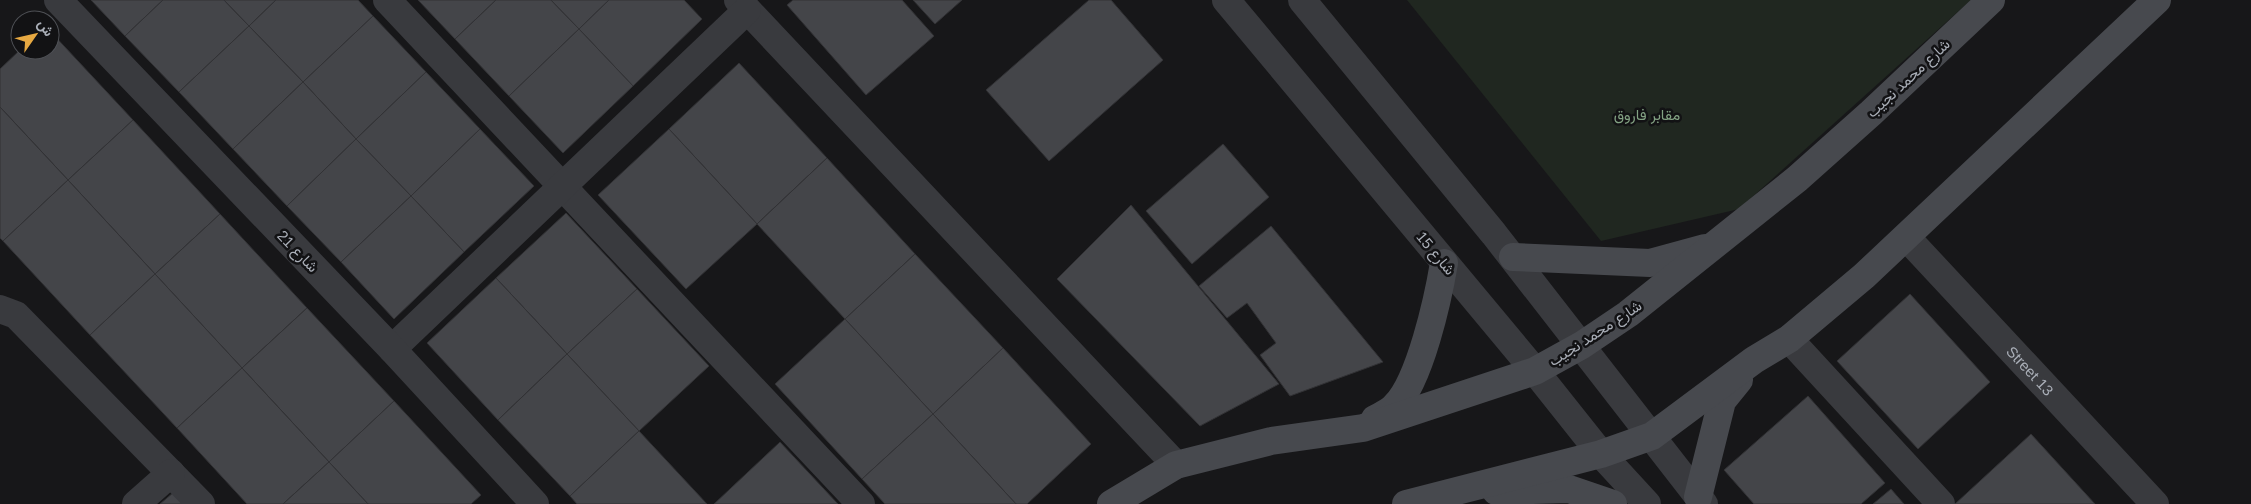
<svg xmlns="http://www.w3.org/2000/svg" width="2251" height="504" viewBox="0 0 2251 504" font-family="Arial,Vazirmatn,sans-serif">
	<rect width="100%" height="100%" fill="#171719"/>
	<path fill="#202720" d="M 1407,0 L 1971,0 L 1739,209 L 1601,241 Z"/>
	<g fill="#444549" stroke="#323235">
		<path d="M 91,0 L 163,0 L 125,36 Z"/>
		<path d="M 163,0 L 224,0 L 249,26 L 179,92 L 125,36 Z"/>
		<path d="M 224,0 L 276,0 L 249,26 Z"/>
		<path d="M 276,0 L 358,0 L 373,16 L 303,82 L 249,26 Z"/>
		<path d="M 418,0 L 496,0 L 455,39 Z"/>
		<path d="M 496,0 L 551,0 L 579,29 L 509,96 L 455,39 Z"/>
		<path d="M 551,0 L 609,0 L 579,29 Z"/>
		<path d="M 609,0 L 684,0 L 702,19 L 633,86 L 579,29 Z"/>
		<path d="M 793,0 L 902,0 L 934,36 L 866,95 L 787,5 Z"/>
		<path d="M 913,0 L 962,0 L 935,24 Z"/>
		<path d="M 1089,0 L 1111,0 L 1163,60 L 1049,161 L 986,90 Z"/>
		<path d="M 373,16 L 426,72 L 356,139 L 303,82 Z"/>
		<path d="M 249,26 L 303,82 L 233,149 L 179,92 Z"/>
		<path d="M 579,29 L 633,86 L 563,153 L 509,96 Z"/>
		<path d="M 50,31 L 133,120 L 68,180 L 0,107 L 0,69 L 20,50 L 50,50 Z"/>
		<path d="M 739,63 L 827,158 L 757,224 L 669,129 Z"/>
		<path d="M 426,72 L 480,129 L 411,196 L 356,139 Z"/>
		<path d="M 303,82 L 356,139 L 287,206 L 233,149 Z"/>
		<path d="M 0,107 L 68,180 L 3,241 L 0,238 Z"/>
		<path d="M 133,120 L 220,214 L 155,274 L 68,180 Z"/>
		<path d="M 480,129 L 534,186 L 464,252 L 411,196 Z"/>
		<path d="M 669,129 L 757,224 L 686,289 L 598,195 Z"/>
		<path d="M 356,139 L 411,196 L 341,262 L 287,206 Z"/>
		<path d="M 1223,144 L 1269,197 L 1192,264 L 1146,211 Z"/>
		<path d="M 827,158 L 915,254 L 845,319 L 757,224 Z"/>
		<path d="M 68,180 L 155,274 L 90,335 L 3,241 Z"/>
		<path d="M 411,196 L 464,252 L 394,319 L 341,262 Z"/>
		<path d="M 1131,205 L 1279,384 L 1200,426 L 1057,279 Z"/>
		<path d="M 566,213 L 637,289 L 567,354 L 496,278 Z"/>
		<path d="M 220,214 L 307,308 L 242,368 L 155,274 Z"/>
		<path d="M 1271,226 L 1383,362 L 1290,396 L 1260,355 L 1276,343 L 1247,303 L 1227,318 L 1199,286 Z"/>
		<path d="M 915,254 L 1003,348 L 933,414 L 845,319 Z"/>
		<path d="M 155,274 L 242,368 L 177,428 L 90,335 Z"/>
		<path d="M 496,278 L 567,354 L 498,420 L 427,343 Z"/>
		<path d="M 637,289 L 709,366 L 639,431 L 567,354 Z"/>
		<path d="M 1910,294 L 1990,382 L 1918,449 L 1837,361 Z"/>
		<path d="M 307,308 L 394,401 L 329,462 L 242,368 Z"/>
		<path d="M 845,319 L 933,414 L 862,479 L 775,384 Z"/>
		<path d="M 1003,348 L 1091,444 L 1027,504 L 1016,504 L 933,414 Z"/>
		<path d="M 567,354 L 639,431 L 570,496 L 498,420 Z"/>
		<path d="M 242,368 L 329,462 L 283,504 L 247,504 L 177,428 Z"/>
		<path d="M 1808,396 L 1885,483 L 1861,504 L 1754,504 L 1724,470 Z"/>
		<path d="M 394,401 L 481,495 L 471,504 L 368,504 L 329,462 Z"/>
		<path d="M 933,414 L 1016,504 L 885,504 L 862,479 Z"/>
		<path d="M 639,431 L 707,504 L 577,504 L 570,496 Z"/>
		<path d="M 2031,434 L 2095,504 L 1955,504 Z"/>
		<path d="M 780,442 L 838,504 L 714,504 Z"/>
		<path d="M 329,462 L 368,504 L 283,504 Z"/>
		<path d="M 1891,489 L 1904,504 L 1873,504 Z"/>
		<path d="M 174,492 L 185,504 L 160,504 Z"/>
	</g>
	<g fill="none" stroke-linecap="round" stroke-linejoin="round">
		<g stroke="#393a3e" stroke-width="28">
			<path d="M 387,0 L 861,504"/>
			<path d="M 738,0 L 1176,465"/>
			<path id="s1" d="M 1907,238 L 2155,504"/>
			<path d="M 0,309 L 16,315 L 201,504"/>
			<path d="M 1789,339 L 1941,504"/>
			<path d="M 392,349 L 747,10"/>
			<path d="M 136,504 L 171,473"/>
		</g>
		<g stroke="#393a3e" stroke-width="28">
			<path d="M 58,0 L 392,349 L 535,504"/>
			<path d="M 1226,0 L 1535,371 L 1601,454 L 1647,504"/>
			<path d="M 1302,0 L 1494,234 L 1704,504"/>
		</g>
		<g stroke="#47494e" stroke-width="28">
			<path d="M 1513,257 L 1650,263 L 1705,248"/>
			<path d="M 1375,419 C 1382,415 1390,412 1395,406 C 1420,381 1438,299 1444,263"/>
			<path d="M 1496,491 L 1569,489 L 1613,504"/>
			<path d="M 1698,497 L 1722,401 L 1739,380"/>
			<path d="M 1111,504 L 1176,465 L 1271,441 L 1363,428 L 1535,371 L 1582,345 L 1628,314 L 1797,179 L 1871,113 L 1991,0"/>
			<path d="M 1406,504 L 1601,454 L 1652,436 L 1754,360 L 1789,339 L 1864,276 L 2157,0"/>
		</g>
	</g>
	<g text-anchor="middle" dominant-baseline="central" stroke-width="5" stroke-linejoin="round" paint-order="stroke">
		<g font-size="15" fill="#aaafb8" stroke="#121214">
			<text transform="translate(1908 78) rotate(-43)">شارع محمد نجيب</text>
			<text transform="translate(298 251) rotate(46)">شارع 21</text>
			<text transform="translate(1436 253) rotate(50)">شارع 15</text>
			<text transform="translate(1595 333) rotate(-33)">شارع محمد نجيب</text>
			<text stroke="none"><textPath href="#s1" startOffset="181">Street 13</textPath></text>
		</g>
		<g font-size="15" fill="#83a283" stroke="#121214">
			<text x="1647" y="114">مقابر فاروق</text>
		</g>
	</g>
	<g transform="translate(35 35) rotate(56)"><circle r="24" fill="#121214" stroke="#4f5156"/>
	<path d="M0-4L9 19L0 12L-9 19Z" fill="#e7a942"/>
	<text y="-8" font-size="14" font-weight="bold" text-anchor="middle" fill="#aaafb8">ش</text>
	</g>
</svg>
